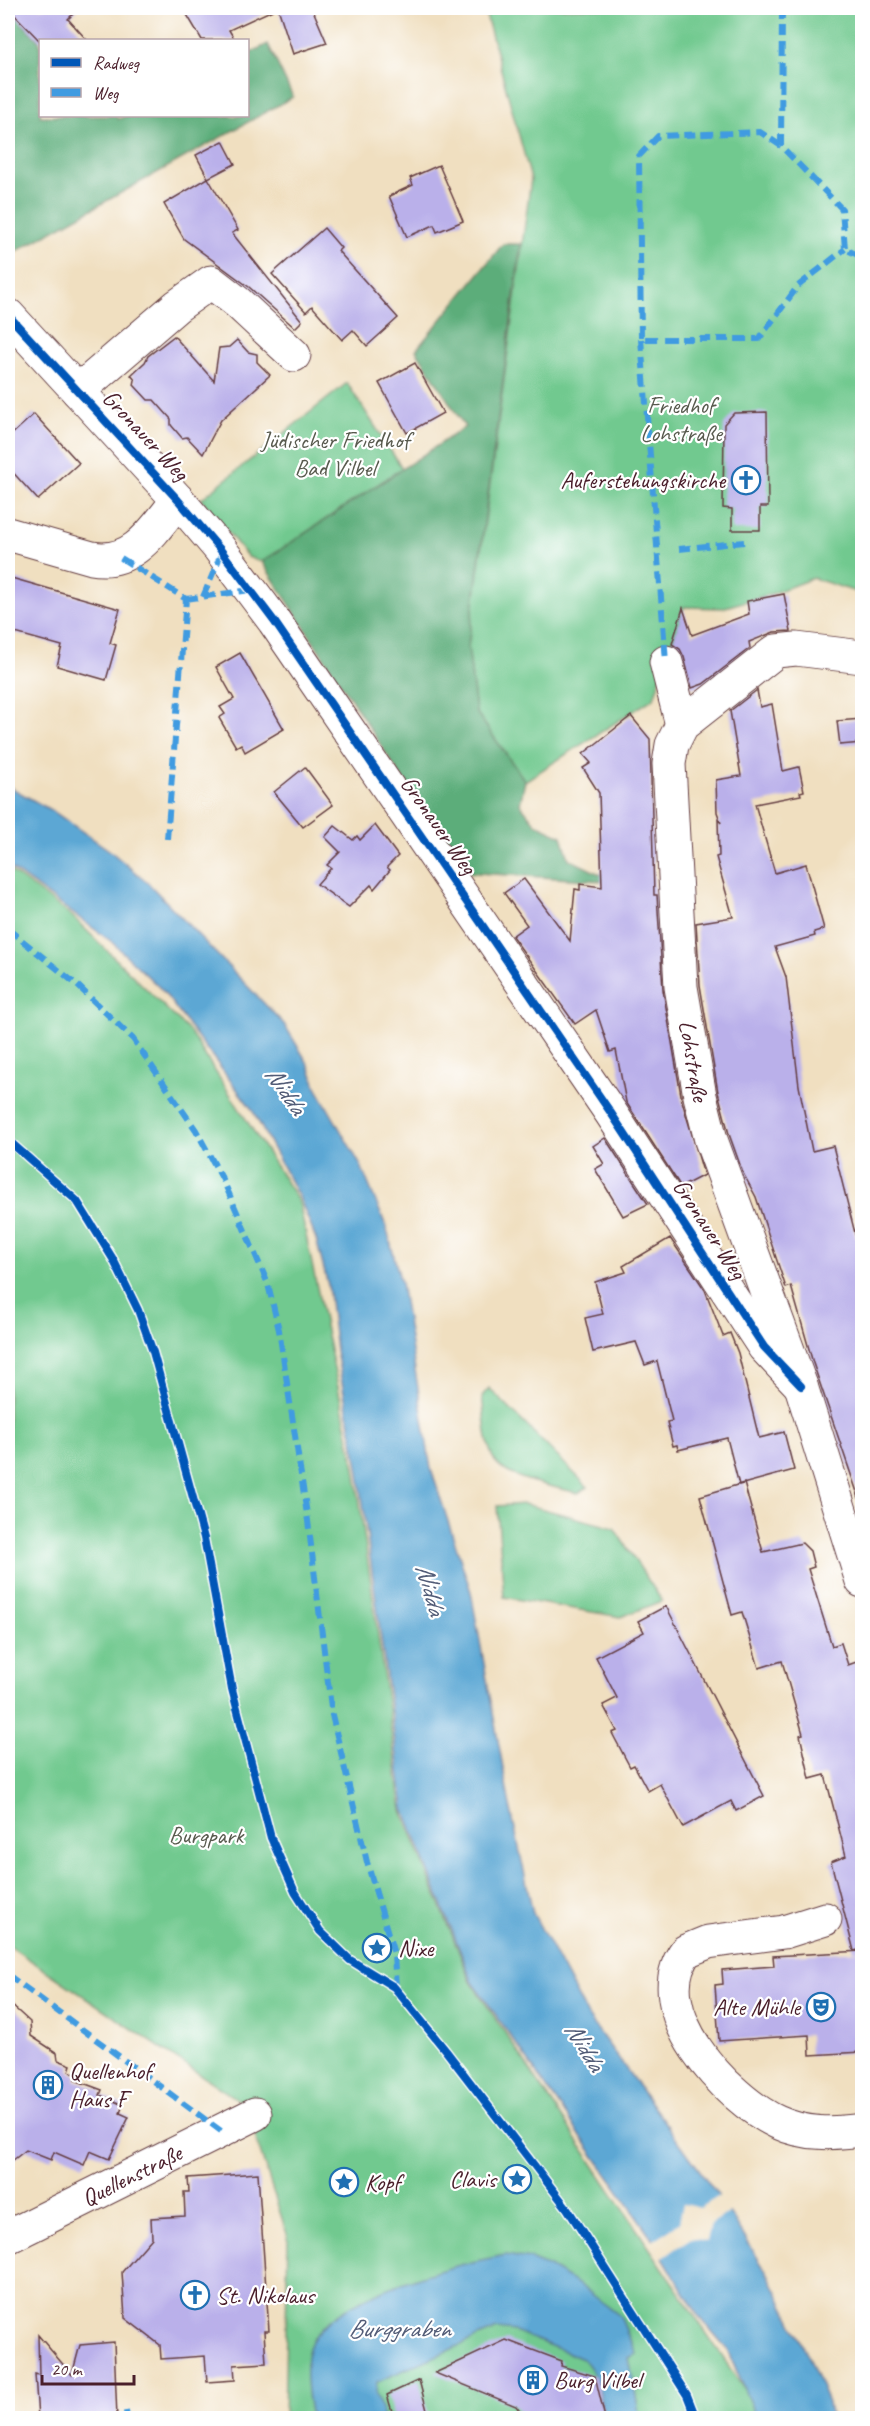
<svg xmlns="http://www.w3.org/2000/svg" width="870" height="2426" viewBox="0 0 870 2426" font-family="Caveat,sans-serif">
	<rect width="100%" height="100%" fill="#fff"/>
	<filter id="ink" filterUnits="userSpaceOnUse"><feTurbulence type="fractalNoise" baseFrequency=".0167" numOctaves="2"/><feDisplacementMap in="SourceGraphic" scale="12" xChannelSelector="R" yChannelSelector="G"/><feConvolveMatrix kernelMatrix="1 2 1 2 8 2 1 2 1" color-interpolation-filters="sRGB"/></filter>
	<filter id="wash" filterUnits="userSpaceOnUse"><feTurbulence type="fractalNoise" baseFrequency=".008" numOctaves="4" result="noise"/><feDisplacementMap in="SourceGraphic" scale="24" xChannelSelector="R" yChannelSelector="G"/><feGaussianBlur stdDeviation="1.35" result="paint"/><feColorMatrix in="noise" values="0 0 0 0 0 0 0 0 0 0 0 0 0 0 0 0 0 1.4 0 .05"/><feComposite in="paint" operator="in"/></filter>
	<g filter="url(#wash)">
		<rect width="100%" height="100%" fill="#f0dfc0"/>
		<g fill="#71c98f" stroke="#5e745d" stroke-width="1.5">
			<path d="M 484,8 L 862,8 L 862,594 L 813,578 L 771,594 L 722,608 L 684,607 L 654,698 L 525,781 L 476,712 L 468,647 L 531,179 Z"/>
			<path d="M 347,383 L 402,468 L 262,562 L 248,557 L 201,499 Z"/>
			<path d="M 8,869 L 72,916 L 190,1032 L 299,1202 L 355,1468 L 402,1810 L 471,1982 L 746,2392 L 756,2418 L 284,2418 L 288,2237 L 245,2105 L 8,1945 Z"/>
			<path d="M 489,1388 L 588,1487 L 578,1493 C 557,1487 507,1480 495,1461 C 484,1443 485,1416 482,1396 Z"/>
			<path d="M 524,1504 L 614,1528 L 662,1601 L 621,1617 L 504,1597 L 497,1506 Z"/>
		</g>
		<g fill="#5cad7a" stroke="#536652" stroke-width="1.5">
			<path d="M 14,14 L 40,42 L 40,116 L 115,116 L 118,119 L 126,116 L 248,116 L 248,54 L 268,44 L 293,97 L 8,256 L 8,20 Z"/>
			<path d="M 503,244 L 521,244 L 468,646 L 476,712 L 525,781 L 520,804 L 536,824 L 562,836 L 569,859 L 616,882 L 463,872 L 262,562 L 465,427 L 416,350 Z"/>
		</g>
		<g fill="#5ba7d4" stroke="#526380" stroke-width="1.5">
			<path d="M 8,786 L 54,812 L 109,850 L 149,884 L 284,1024 L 309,1065 L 317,1089 L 361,1166 L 386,1226 L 401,1283 L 431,1469 L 471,1592 L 510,1806 L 533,1913 L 589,2018 L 722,2201 L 769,2276 L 809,2357 L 828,2403 L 831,2418 L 756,2418 L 728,2350 L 698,2315 L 647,2231 L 472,1981 L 404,1809 L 358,1467 L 336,1351 L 328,1285 L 316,1239 L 300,1199 L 251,1108 L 162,990 L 112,942 L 8,866 Z"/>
			<path d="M 506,2255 L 530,2259 L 549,2267 L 580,2285 L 620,2316 L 636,2354 L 629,2358 L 640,2418 L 605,2418 C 600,2398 599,2373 583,2359 L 514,2331 L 497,2329 L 377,2382 L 376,2394 L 384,2418 L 311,2418 C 307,2396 301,2362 312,2341 C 338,2294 456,2264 506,2255 Z"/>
		</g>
		<path fill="#f0dfc0" d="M 721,2195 L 731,2211 L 711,2224 L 707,2241 L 691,2238 L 660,2259 L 650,2242 L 679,2223 L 683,2204 L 700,2208 Z"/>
		<g id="blocks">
			<g fill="#bab0ea">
				<path d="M 8,8 L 79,8 L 68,19 L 87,40 L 39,40 Z"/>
				<path d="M 183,8 L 277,8 L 229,30 L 235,40 L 202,40 Z"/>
				<path d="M 278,8 L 312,8 L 327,43 L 293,54 Z"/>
				<path d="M 223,141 L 235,164 L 208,178 L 196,155 Z"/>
				<path d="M 439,165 L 463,221 L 437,232 L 434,225 L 407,237 L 389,196 L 413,185 L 410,178 Z"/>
				<path d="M 208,178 L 238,230 L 232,233 L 302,321 L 295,328 L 249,287 L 184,239 L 164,204 Z"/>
				<path d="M 324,228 L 341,248 L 338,251 L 398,318 L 367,346 L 353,330 L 342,340 L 312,306 L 306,312 L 272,274 Z"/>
				<path d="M 174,336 L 214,381 L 219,348 L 229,347 L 237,340 L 248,352 L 257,354 L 257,362 L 270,375 L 221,420 L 203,454 L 187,437 L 182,438 L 171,425 L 171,419 L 154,400 L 148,400 L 134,385 L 135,380 L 131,375 L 145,362 L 148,356 Z"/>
				<path d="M 415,363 L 443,413 L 407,433 L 379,383 Z"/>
				<path d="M 767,412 L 768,507 L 760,507 L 760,530 L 732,530 L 732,509 L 723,508 L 724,424 L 734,413 Z"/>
				<path d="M 34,414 L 79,463 L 38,500 L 8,467 L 8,438 Z"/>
				<path d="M 8,577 L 120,609 L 110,643 L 116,645 L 106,680 L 57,666 L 62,646 L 8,631 Z"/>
				<path d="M 784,594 L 791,631 L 774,632 L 749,642 L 750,648 L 703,684 L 692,688 L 684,657 L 680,649 L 672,644 L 683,608 L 692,635 L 749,614 L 747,601 Z"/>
				<path d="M 240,653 L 284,729 L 245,752 L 241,744 L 236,747 L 219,718 L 225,714 L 220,707 L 234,699 L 216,667 Z"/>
				<path d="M 757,690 L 760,707 L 772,704 L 783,771 L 799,767 L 804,791 L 800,792 L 801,795 L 755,804 L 775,873 L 806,864 L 824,929 L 814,932 L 815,936 L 775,947 L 786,977 L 799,1086 L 812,1151 L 833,1146 L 862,1261 L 862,1497 L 859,1498 L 813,1363 L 791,1286 L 786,1288 L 756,1197 L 743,1173 L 729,1134 L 718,1092 L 700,985 L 696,923 L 733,917 L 716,857 L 719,856 L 718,819 L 721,823 L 717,812 L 716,780 L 741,776 L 730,711 Z"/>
				<path d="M 631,716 L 650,739 L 654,895 L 657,895 L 663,990 L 682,1101 L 704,1175 L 681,1187 L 626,1102 L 616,1050 L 610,1052 L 596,1010 L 575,1024 L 512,936 L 527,925 L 504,893 L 524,879 L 570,941 L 575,889 L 580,890 L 580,884 L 602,887 L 599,793 L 583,768 L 591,763 L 583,754 Z"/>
				<path d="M 862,719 L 862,743 L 840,745 L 837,721 Z"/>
				<path d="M 305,767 L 333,805 L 303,827 L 274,792 Z"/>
				<path d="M 375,825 L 398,856 L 387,867 L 390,870 L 374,889 L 371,885 L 349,907 L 317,884 L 331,868 L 327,865 L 340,852 L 325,837 L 335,826 L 353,840 L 357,836 L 360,840 Z"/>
				<path d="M 605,1138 L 648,1204 L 623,1216 L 595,1169 L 604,1164 L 593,1146 Z"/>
				<path d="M 670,1238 L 705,1290 L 723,1336 L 730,1333 L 738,1353 L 759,1438 L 784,1432 L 794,1470 L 739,1485 L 727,1438 L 678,1450 L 677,1445 L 673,1446 L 667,1422 L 672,1421 L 657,1361 L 645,1365 L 636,1342 L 593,1352 L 585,1318 L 603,1314 L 595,1282 L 626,1272 L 623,1266 Z"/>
				<path d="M 744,1483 L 763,1552 L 802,1543 L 810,1551 L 814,1567 L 808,1569 L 832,1646 L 841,1643 L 848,1665 L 862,1660 L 862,1949 L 854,1951 L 831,1862 L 846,1856 L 825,1775 L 810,1779 L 800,1735 L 803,1734 L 782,1661 L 759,1668 L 742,1612 L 732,1615 L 700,1496 Z"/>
				<path d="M 666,1606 L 764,1796 L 736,1811 L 731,1801 L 683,1827 L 660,1784 L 648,1791 L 634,1765 L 630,1767 L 612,1733 L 617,1731 L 603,1705 L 617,1698 L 596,1657 L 644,1632 L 638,1621 Z"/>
				<path d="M 862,1951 L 862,2052 L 810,2055 L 809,2035 L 719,2041 L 715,1985 L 723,1984 L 722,1970 L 774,1966 L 773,1956 Z"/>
				<path d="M 8,2002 L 30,2022 L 31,2036 L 57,2053 L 58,2060 L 71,2065 L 69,2071 L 77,2075 L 75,2080 L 102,2090 L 100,2095 L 123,2105 L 120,2113 L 129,2117 L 109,2159 L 90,2151 L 84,2165 L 54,2152 L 51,2160 L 26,2150 L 8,2164 Z"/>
				<path d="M 258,2173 L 269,2331 L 264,2331 L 266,2363 L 234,2365 L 235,2380 L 207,2382 L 205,2356 L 161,2359 L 160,2345 L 125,2318 L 122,2272 L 152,2238 L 151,2218 L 185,2216 L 184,2192 L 189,2192 L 188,2178 Z"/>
				<path d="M 38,2335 L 72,2375 L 80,2345 L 114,2342 L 117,2418 L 38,2418 L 35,2374 L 39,2375 Z"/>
				<path d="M 506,2340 L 562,2361 L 561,2366 L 595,2376 L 605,2418 L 525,2418 L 516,2406 L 435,2373 Z"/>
				<path d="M 419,2380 L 429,2418 L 394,2418 L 387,2395 Z"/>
			</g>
		</g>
	</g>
	<g filter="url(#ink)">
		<use href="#blocks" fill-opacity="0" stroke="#633c41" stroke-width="1.5"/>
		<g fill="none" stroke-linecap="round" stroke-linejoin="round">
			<g stroke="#633c41" stroke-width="35">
				<g id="minor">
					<path d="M 8,315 L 178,500 L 219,548 L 274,621 L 611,1113 L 764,1347 L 801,1386"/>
					<path d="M 78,391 L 177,306 L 211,282 L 237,302 L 294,355"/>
					<path d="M 8,534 L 92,558 C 134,566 155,528 178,500"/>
					<path id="s1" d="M 862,657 L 796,649 L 776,651 L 682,725 L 672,745 L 669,764 L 681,987 L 700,1096 L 711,1140 L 801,1386 L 862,1581"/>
					<path d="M 666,662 L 682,725"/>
					<path d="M 825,1919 L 784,1932 L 708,1942 L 686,1951 C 643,2009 727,2099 777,2122 C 805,2135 833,2134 862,2130"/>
					<path id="s2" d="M 8,2237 L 255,2114"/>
				</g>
			</g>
			<use href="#minor" stroke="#fff" stroke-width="33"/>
			<g stroke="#409be1" stroke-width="6" stroke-dasharray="12 6" stroke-linecap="butt">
				<path d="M 782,8 L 781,146 L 842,209 L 845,249 L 862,257"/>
				<path d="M 781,146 L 760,132 L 658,136 L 639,156 L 641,339 L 759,339 L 798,286 L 845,249"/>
				<path d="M 641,339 L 666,662"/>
				<path d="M 679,549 L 744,542"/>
				<path d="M 121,558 L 186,599 L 167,839"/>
				<path d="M 203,597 L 222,552"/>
				<path d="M 186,599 L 251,590"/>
				<path d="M 8,929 L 76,984 L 133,1039 L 196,1130 L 224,1182 L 268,1284 L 279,1330 L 308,1521 L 332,1715 L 367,1862 L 394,1954 L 396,1989"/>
				<path d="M 8,1975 L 221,2131"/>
				<path d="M 126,2411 L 127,2418"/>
			</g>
			<g stroke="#fff" stroke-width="11">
				<g id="cycleway">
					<path d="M 8,315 L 178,500 L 219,548 L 274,621 L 611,1113 L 764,1347 L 801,1386"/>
					<path d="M 8,1140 L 77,1201 L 113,1259 L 138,1310 L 153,1352 L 204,1538 L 232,1689 L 271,1838 L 295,1892 L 320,1931 L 350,1960 L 394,1987 L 446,2051 L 567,2208 L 687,2395 L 696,2418"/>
				</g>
			</g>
			<use href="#cycleway" stroke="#0057b8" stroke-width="8"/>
		</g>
	</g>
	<defs>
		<g id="church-ring" transform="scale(1.5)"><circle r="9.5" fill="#fff" stroke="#1f6fb2" stroke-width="1.5"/><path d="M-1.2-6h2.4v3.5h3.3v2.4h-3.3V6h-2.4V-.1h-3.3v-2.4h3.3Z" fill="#1f6fb2"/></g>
		<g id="sight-ring" transform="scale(1.5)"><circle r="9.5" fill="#fff" stroke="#1f6fb2" stroke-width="1.5"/><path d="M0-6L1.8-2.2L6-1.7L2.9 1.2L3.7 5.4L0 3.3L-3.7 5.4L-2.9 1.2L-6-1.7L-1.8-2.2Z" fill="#1f6fb2"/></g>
		<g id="theatre-ring" transform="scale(1.5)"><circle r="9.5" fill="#fff" stroke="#1f6fb2" stroke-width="1.5"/><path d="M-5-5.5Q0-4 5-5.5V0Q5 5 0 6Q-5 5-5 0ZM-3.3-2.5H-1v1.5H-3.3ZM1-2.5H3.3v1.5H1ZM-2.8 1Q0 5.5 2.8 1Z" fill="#1f6fb2"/></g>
		<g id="building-ring" transform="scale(1.5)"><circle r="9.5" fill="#fff" stroke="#1f6fb2" stroke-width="1.5"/><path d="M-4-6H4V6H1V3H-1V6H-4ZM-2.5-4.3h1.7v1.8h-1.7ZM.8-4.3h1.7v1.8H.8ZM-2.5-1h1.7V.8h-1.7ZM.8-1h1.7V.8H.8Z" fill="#1f6fb2"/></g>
	</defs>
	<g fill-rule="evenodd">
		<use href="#church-ring" x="746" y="480"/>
		<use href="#sight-ring" x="377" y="1948"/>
		<use href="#theatre-ring" x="821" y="2007"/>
		<use href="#building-ring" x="48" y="2085"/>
		<use href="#sight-ring" x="517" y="2179"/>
		<use href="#sight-ring" x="344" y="2182"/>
		<use href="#church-ring" x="195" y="2295"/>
		<use href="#building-ring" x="533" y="2380"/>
	</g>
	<g text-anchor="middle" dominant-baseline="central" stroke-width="4.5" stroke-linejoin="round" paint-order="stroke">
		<g font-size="24" fill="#585a4e" stroke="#fff">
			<text x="681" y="405">Friedhof<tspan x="681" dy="28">Lohstraße</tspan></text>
			<text x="335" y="440">Jüdischer Friedhof<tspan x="335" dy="28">Bad Vilbel</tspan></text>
			<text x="206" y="1835">Burgpark</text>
		</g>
		<g font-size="24" fill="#4a1f2b" stroke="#fff">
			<text transform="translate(146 435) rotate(47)">Gronauer Weg</text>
			<text transform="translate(439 825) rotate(55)">Gronauer Weg</text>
			<text stroke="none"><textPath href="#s1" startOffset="546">Lohstraße</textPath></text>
			<text transform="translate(710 1229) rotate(57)">Gronauer Weg</text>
			<text stroke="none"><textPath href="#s2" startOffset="138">Quellenstraße</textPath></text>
		</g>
		<g font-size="24" fill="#4a1f2b" stroke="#fff" text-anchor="start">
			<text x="725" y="480" text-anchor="end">Auferstehungskirche</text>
			<text x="398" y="1948">Nixe</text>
			<text x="800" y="2007" text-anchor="end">Alte Mühle</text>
			<text x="69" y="2071">Quellenhof<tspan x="69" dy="28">Haus F</tspan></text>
			<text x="496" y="2179" text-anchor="end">Clavis</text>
			<text x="365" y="2182">Kopf</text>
			<text x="216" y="2295">St. Nikolaus</text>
			<text x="554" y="2380">Burg Vilbel</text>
		</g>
		<g font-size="26" font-style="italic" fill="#525c77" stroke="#fff">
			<text transform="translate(286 1090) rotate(56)">Nidda</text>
			<text transform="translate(431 1589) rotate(75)">Nidda</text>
			<text transform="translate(585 2046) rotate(59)">Nidda</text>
			<text x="399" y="2328">Burggraben</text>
		</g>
	</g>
	<rect width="870" height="2426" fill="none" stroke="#fff" stroke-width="30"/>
	<rect x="39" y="39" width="210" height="78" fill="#ffffff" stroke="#b7a5aa" stroke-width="1.5"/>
	<rect x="51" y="58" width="30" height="9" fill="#0057b8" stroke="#b7a5aa" stroke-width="1.5"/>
	<text x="93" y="69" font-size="18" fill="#4a1f2b">Radweg</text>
	<rect x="51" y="88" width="30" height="9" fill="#409be1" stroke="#b7a5aa" stroke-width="1.5"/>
	<text x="93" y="99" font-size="18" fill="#4a1f2b">Weg</text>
	<path d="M42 2375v9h92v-9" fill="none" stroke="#4a1f2b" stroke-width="3"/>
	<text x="51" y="2375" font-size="18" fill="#4a1f2b" stroke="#ffffff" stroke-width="4.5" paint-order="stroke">20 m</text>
</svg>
